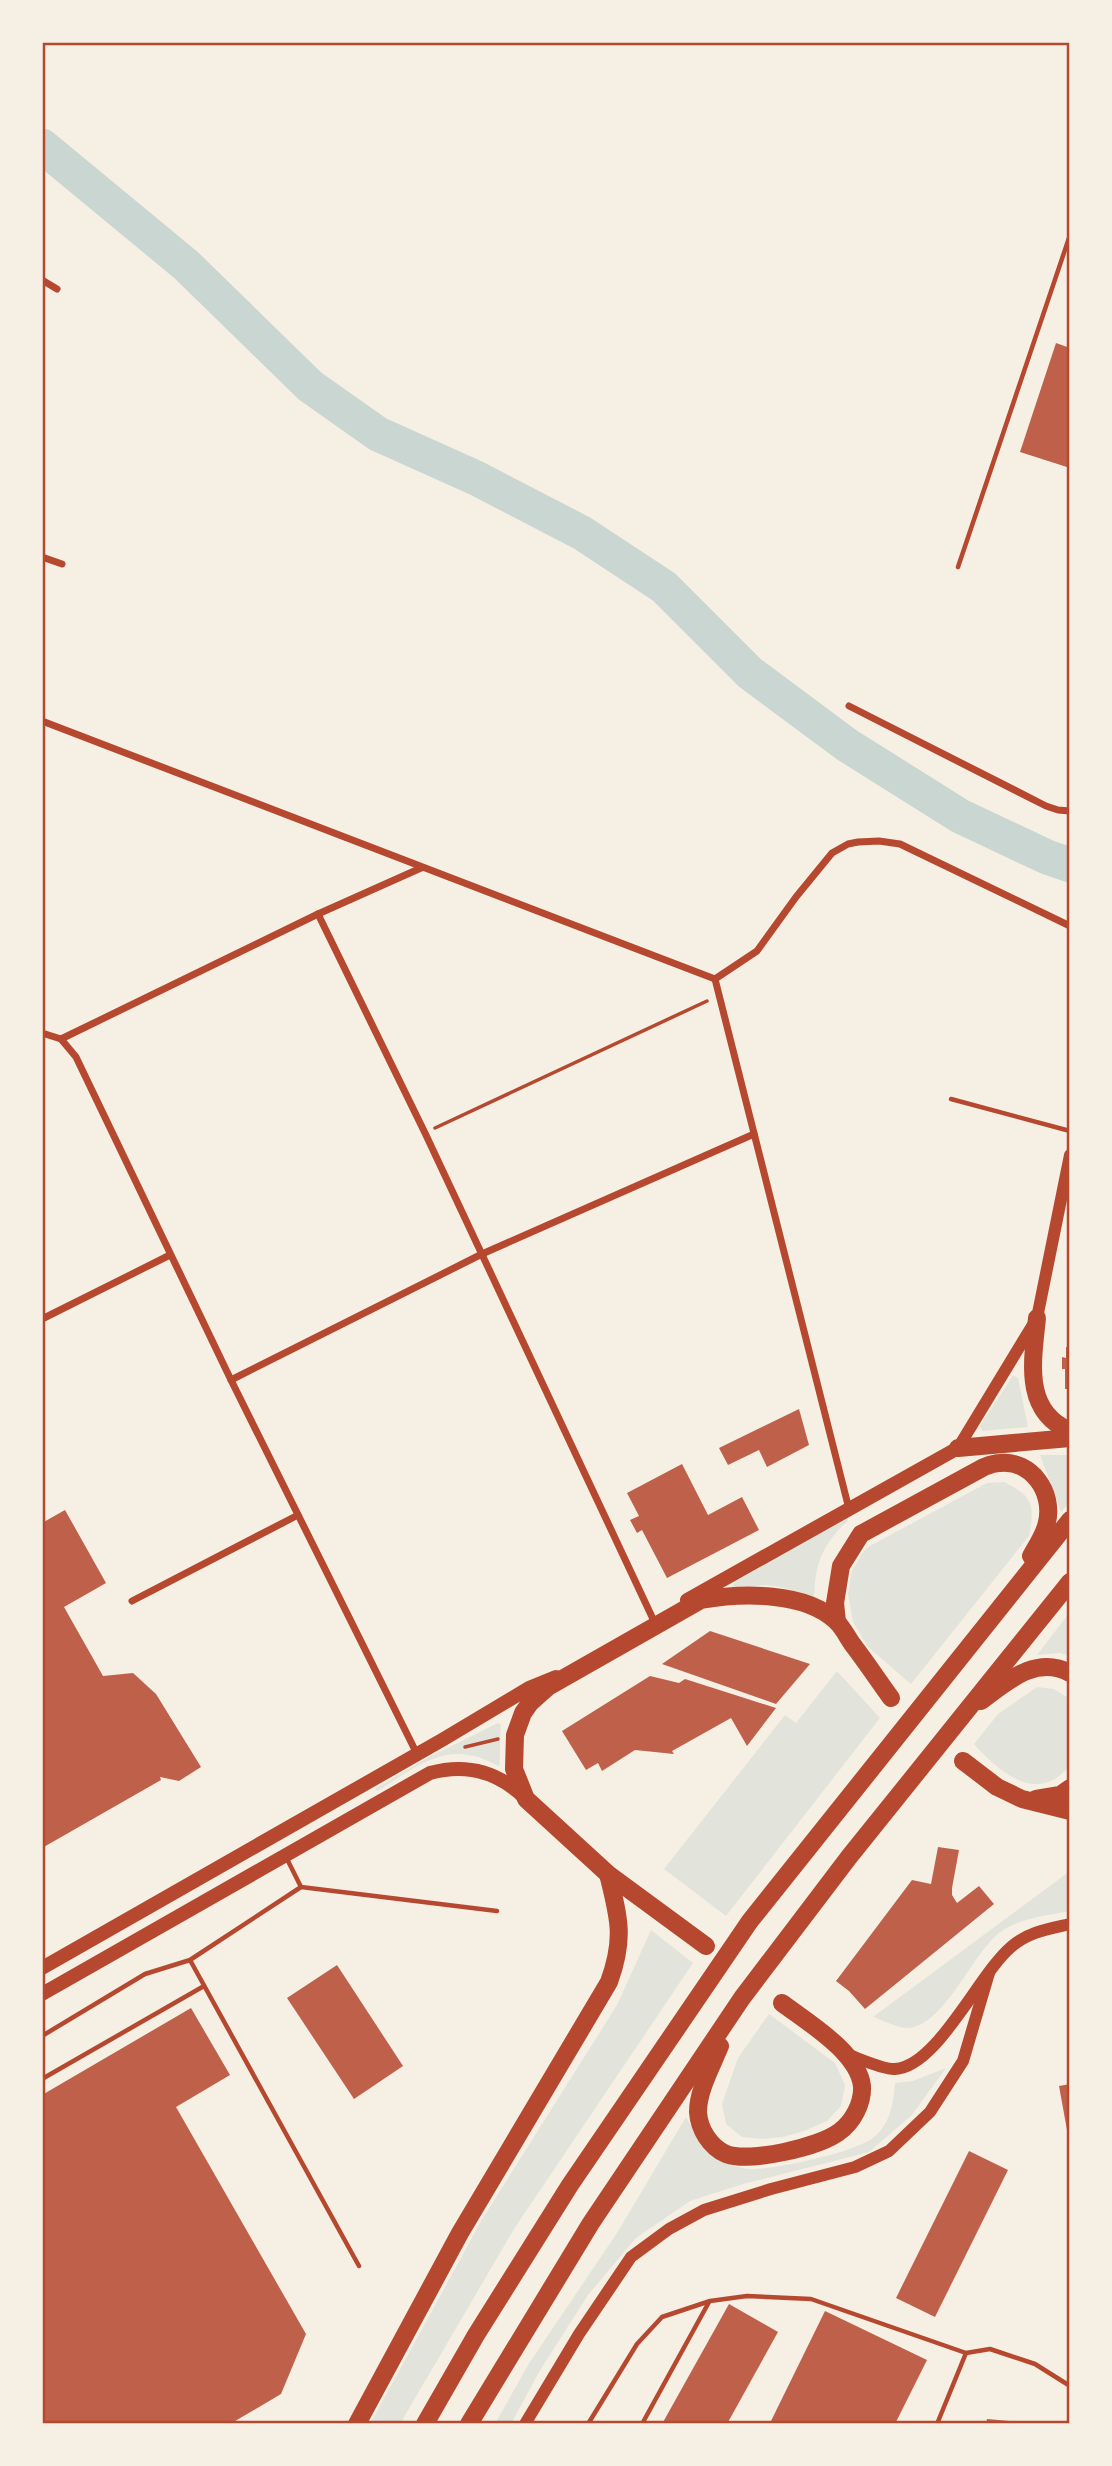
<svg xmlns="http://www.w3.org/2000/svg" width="1112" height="2466" viewBox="0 0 1112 2466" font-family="'DejaVu Sans',sans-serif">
	<rect width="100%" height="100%" fill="#f6efe4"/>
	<g fill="#e2e4dc">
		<path d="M 1013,1375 L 1018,1378 L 1028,1427 L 982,1431 L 980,1426 Z"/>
		<path d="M 1040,1455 L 1070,1455 L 1070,1501 L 1061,1512 Z"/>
		<path d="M 1004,1482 C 1033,1496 1035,1505 1029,1536 L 911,1684 L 868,1647 L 853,1622 L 848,1594 L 852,1570 L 866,1548 L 987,1483 Z"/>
		<path d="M 847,1518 L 848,1521 C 832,1534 819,1554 816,1575 C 814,1583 816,1591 813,1598 L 785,1588 L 767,1585 L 732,1587 L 735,1582 Z"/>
		<path d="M 1070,1612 L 1070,1656 L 1060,1653 L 1037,1655 Z"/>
		<path d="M 837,1671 L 880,1718 L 726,1916 L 664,1869 L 785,1715 L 796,1723 Z"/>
		<path d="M 1037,1687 L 1054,1689 L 1070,1699 L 1070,1765 C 1038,1806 999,1772 974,1744 L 998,1714 Z"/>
		<path d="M 498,1723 L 501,1725 C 499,1739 501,1755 499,1766 C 489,1762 480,1756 468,1755 C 435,1749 404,1775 377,1791 L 375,1789 L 427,1758 Z"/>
		<path d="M 1070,1871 L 1070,1911 C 1045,1916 1018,1918 998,1934 C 971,1956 945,2024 909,2028 C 899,2029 883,2020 873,2017 Z"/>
		<path d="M 651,1930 L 693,1963 L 514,2229 L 400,2424 L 370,2424 L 481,2221 L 617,2005 Z"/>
		<path d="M 769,2014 L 835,2063 L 845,2085 L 841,2106 L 827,2121 L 804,2131 L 783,2137 L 762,2139 L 742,2137 L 726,2124 L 722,2104 L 738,2058 Z"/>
		<path d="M 946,2068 L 912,2115 L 869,2152 L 743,2184 L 690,2201 L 636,2238 L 588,2295 L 539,2372 L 511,2424 L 495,2424 L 528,2365 L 617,2233 L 686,2117 C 695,2131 703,2151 719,2159 C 727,2163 740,2169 750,2169 C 774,2170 857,2152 874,2137 C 891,2123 893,2103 895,2083 L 913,2081 Z"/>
	</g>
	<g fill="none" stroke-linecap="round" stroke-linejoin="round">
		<path stroke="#c9d6d2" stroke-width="35" d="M 42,146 L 186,265 L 310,386 L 378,434 L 476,478 L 582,533 L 664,587 L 750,673 L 847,745 L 960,816 L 1047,857 L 1070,865"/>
	</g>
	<g fill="#bf614a">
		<path d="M 1056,343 L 1070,348 L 1070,468 L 1020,452 Z"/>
		<path d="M 1066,1347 L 1070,1347 L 1070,1389 L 1065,1389 L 1065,1369 L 1062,1369 L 1062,1357 L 1066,1358 Z"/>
		<path d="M 799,1409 L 809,1445 L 767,1467 L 759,1450 L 728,1465 L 719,1448 Z"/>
		<path d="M 682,1464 L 708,1515 L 742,1497 L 759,1530 L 667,1578 L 642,1530 L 637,1533 L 630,1520 L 639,1516 L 627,1493 Z"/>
		<path d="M 65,1510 L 106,1583 L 64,1607 L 103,1676 L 133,1673 L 156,1694 L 201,1767 L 179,1781 L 160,1777 L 161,1780 L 42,1848 L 42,1523 Z"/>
		<path d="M 710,1631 L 810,1664 L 776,1704 L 662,1664 Z"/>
		<path d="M 650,1676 L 679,1683 L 685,1679 L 776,1708 L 747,1746 L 731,1718 L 672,1751 L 674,1754 L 635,1750 L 602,1771 L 598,1763 L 586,1770 L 562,1731 Z"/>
		<path d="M 938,1847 L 959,1850 L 952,1888 L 952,1895 L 957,1903 L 979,1886 L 994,1904 L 865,2009 L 849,1991 L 836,1981 L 912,1880 L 931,1884 Z"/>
		<path d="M 337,1965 L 403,2066 L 354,2099 L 287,1998 Z"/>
		<path d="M 191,2008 L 230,2075 L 176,2107 L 306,2334 L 281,2394 L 230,2424 L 42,2424 L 42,2095 Z"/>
		<path d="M 1070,2084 L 1070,2141 L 1069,2141 L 1059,2086 Z"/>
		<path d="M 969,2151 L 1008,2170 L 935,2317 L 896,2298 Z"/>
		<path d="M 729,2304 L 778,2332 L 727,2424 L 662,2424 Z"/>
		<path d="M 825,2311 L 927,2360 L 895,2424 L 777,2424 L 771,2421 Z"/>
		<path d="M 987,2419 L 1021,2422 L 1021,2424 L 986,2424 Z"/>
	</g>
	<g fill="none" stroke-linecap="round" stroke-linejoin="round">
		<g stroke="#b5482f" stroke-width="3.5">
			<path d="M 435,1128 L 707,1001"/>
			<path d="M 465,1747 L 498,1739"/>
		</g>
		<g stroke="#b5482f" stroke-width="4.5">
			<path d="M 958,567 L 1070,235"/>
			<path d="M 951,1099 L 1070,1131"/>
			<path d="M 287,1859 L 301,1887 L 497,1911"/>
			<path d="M 190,1960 L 359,2266"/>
			<path d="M 42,2036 L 145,1974 L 190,1960 L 301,1887"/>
			<path d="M 42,2079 L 204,1986"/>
			<path d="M 588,2424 L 637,2344 L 662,2317 L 710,2301 L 747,2296 L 811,2299 L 966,2353 L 990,2349 L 1035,2364 L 1070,2386"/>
			<path d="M 642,2424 L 709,2302"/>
			<path d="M 937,2424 L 966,2353"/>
		</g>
		<g stroke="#b5482f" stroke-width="7">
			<path d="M 42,280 L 57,289"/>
			<path d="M 42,557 L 62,564"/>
			<path d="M 849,706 L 1046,806 L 1058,810 L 1070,811"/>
			<path d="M 42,721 L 715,979 L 849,1509"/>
			<path d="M 318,914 L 425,1133 L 653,1619"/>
			<path d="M 715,979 L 757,951 L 796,897 L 832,853 L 848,844 L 858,842 L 879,841 L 900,844 L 1070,926"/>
			<path d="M 42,1033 L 61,1039 L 318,914 L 421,868"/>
			<path d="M 61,1039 L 76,1057 L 231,1380 L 417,1754"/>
			<path d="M 42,1319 L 170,1255"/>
			<path d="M 231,1380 L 482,1254 L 754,1134"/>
			<path d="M 132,1601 L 298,1515"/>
		</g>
		<path stroke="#b5482f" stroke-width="12" d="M 525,2424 L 579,2334 L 631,2257 L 669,2229 L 704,2210 L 771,2189 L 855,2167 L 889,2151 L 930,2112 L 963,2061 L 989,1973"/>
		<g stroke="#b5482f" stroke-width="12">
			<path d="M 958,1448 L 1037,1318 L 1070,1155"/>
			<path d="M 849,2055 C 860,2059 884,2070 895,2069 C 937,2067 979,1974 1011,1947 C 1028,1932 1048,1929 1070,1924"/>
		</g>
		<g stroke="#b5482f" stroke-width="14">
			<path d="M 687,1600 L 958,1448"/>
			<path d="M 42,1968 L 442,1740 L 529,1688 L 556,1677"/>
			<path d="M 42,1994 L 430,1773 C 467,1763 499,1772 526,1799"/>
		</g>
		<g stroke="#b5482f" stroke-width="18">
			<path d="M 1037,1318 C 1033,1359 1022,1411 1070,1431"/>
			<path d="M 958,1448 L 1070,1438"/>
			<path d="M 837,1622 L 835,1603 L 841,1566 L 861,1534 L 984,1467 C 989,1465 994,1463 1000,1463 C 1031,1460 1054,1492 1047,1522 C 1045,1534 1037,1545 1031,1556"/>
			<path d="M 981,1701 C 1008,1681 1036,1655 1070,1673"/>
			<path d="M 963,1761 L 997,1787 L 1022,1799 L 1070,1811"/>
			<path d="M 1036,1799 L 1060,1795 L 1070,1788"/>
			<path d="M 706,1946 L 608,1874 L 526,1799 L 514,1769 L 515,1735 L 523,1713 L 530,1703 L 548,1687 L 701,1600 C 741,1593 806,1591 837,1622 C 843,1628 848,1638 853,1645 C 866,1662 878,1680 891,1698"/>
			<path d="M 720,2046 C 712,2066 698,2090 698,2112 C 699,2129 710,2147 726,2154 C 750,2163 819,2147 839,2132 C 853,2122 863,2103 862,2086 C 858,2052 807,2022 782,2003"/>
			<path d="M 357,2424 L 460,2233 L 609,1982 C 625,1938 619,1918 608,1874"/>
			<path d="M 425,2424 L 476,2335 L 570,2185 L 750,1921 L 1070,1520"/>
			<path d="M 469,2424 L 591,2223 L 742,1998 L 849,1857 L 1070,1582"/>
		</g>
	</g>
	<rect width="1112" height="2466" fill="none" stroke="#f6efe4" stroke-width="88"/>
	<rect x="44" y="44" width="1024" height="2378" fill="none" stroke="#b5482f" stroke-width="2.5"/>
</svg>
